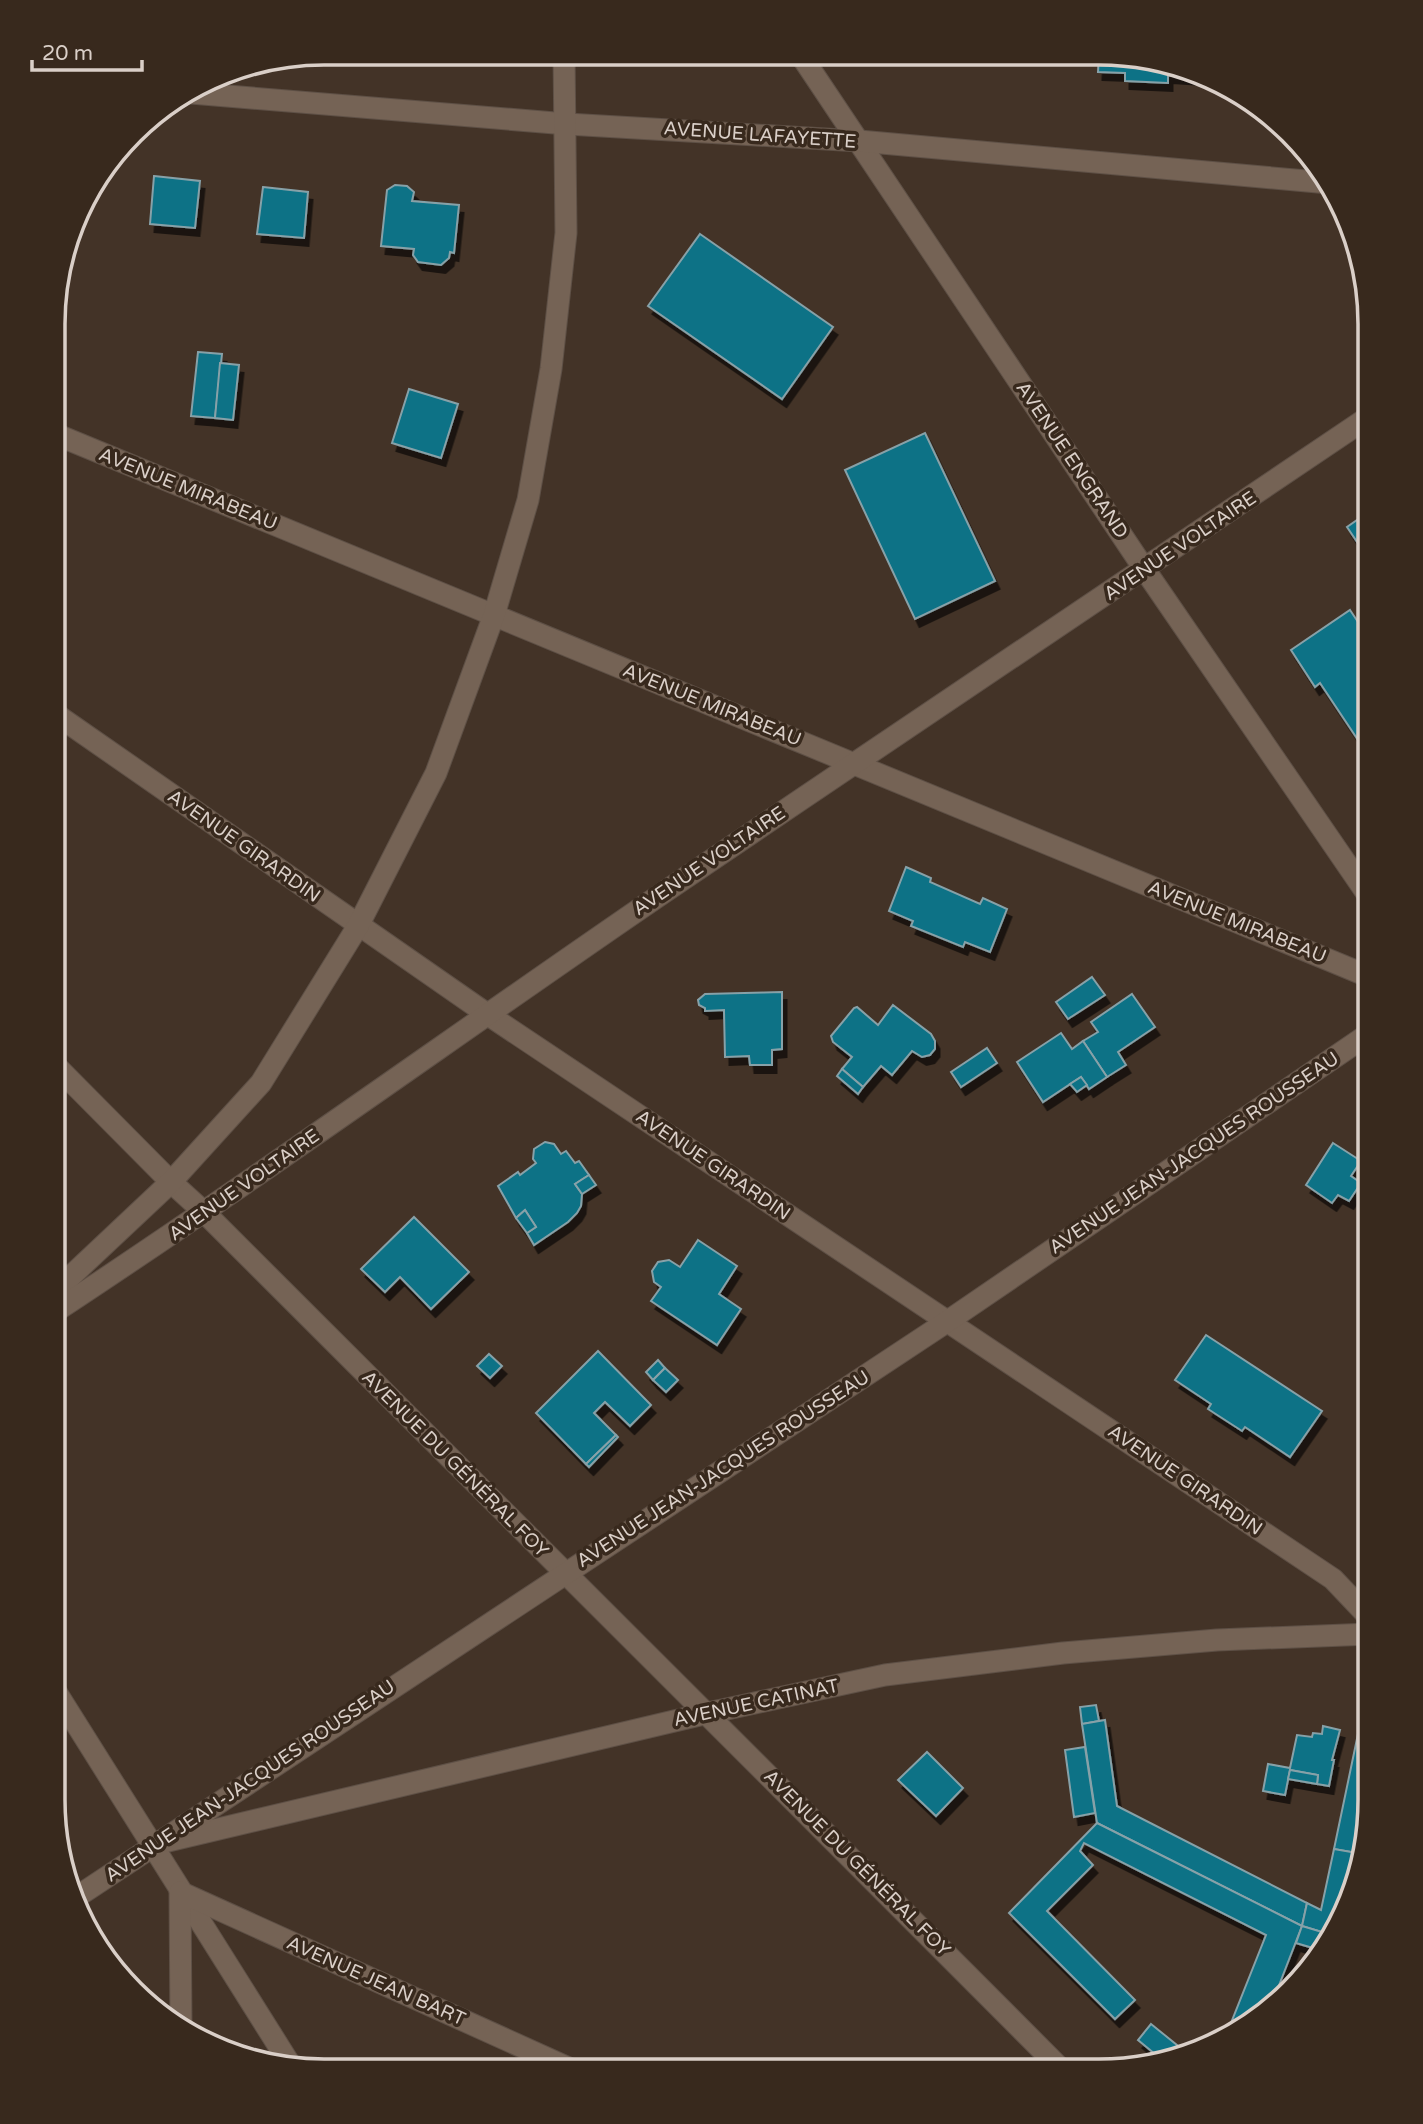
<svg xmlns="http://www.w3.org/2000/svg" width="1423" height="2124" viewBox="0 0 1423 2124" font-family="'Varela Round',sans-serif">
	<defs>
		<filter id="shadow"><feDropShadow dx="4.5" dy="8" stdDeviation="0" flood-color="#0009"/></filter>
	</defs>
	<rect width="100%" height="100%" fill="#433327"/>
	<g fill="#097286" stroke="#87a1a8" stroke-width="2" filter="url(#shadow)">
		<path d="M 1099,55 L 1135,55 L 1197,71 L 1197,77 L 1168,75 L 1168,83 L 1125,81 L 1125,73 L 1098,72 Z"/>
		<path d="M 154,176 L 200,181 L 195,228 L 150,224 Z"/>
		<path d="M 395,185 L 407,186 L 414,192 L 412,201 L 459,205 L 454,253 L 450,252 L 449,258 L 441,265 L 418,262 L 413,255 L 414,249 L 381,246 L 387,190 Z"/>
		<path d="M 263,187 L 308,192 L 304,238 L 257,234 Z"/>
		<path d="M 700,234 L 833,327 L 782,399 L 648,306 Z"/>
		<path d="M 198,352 L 222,354 L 215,418 L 191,416 Z"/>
		<path d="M 220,363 L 239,365 L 233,420 L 215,418 Z"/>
		<path d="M 409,389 L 458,404 L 441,458 L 392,443 Z"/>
		<path d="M 925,433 L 995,581 L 915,619 L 845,470 Z"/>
		<path d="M 1370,511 L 1370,561 L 1347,527 Z"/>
		<path d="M 1350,610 L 1370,640 L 1370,758 L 1320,683 L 1315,687 L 1291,650 Z"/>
		<path d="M 906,867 L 931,878 L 930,882 L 980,904 L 983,898 L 1007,909 L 990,952 L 965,942 L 963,947 L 911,926 L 913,921 L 889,911 Z"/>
		<path d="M 1092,977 L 1105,995 L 1068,1019 L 1056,1002 Z"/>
		<path d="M 782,992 L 782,1049 L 772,1050 L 772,1065 L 750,1065 L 749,1056 L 725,1057 L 724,1010 L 705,1011 L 705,1008 L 699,1005 L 698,1000 L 705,994 Z"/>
		<path d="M 1132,994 L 1155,1027 L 1118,1052 L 1126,1065 L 1107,1077 L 1083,1041 L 1098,1032 L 1091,1022 Z"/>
		<path d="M 893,1005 L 931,1034 L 935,1041 L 935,1049 L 930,1055 L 922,1057 L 912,1051 L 892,1075 L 881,1066 L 863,1087 L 842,1069 L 852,1057 L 833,1042 L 831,1036 L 854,1008 L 857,1007 L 878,1025 Z"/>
		<path d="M 1061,1033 L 1072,1049 L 1083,1041 L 1107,1077 L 1089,1089 L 1081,1077 L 1043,1102 L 1017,1062 Z"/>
		<path d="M 987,1048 L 997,1063 L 961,1087 L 951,1072 Z"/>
		<path d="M 842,1069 L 863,1087 L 858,1094 L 837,1076 Z"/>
		<path d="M 1081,1077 L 1087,1085 L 1077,1092 L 1070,1084 Z"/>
		<path d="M 545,1142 L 554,1144 L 561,1154 L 566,1151 L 575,1163 L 579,1161 L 589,1175 L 575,1184 L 582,1194 L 581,1206 L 577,1213 L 568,1222 L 534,1245 L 527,1233 L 536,1227 L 525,1210 L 516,1218 L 498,1186 L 518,1172 L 520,1175 L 536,1163 L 533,1159 L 534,1149 Z"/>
		<path d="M 1333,1143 L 1361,1161 L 1351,1176 L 1361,1183 L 1349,1201 L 1338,1195 L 1332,1203 L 1306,1185 Z"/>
		<path d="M 589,1175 L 596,1185 L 582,1194 L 575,1184 Z"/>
		<path d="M 525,1210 L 536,1227 L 527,1233 L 516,1218 Z"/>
		<path d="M 414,1217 L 469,1272 L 431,1309 L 400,1277 L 385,1292 L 361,1269 Z"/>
		<path d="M 698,1240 L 737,1266 L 719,1294 L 741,1309 L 717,1345 L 651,1301 L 661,1287 L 654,1282 L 652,1271 L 658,1262 L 669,1260 L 680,1267 Z"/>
		<path d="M 1206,1335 L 1322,1411 L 1290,1457 L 1245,1427 L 1242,1431 L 1208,1409 L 1211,1404 L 1175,1380 Z"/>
		<path d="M 598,1351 L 651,1405 L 630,1426 L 605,1402 L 594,1413 L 616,1435 L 586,1464 L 536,1413 Z"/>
		<path d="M 489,1354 L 502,1366 L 490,1378 L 477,1366 Z"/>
		<path d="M 658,1360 L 665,1368 L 653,1380 L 646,1372 Z"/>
		<path d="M 665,1368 L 678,1380 L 666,1392 L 653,1380 Z"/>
		<path d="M 616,1435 L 618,1437 L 589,1467 L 586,1464 Z"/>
		<path d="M 1096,1705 L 1099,1721 L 1082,1724 L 1080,1707 Z"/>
		<path d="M 1363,1710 L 1370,1712 L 1370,1791 L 1357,1853 L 1334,1849 Z"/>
		<path d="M 1105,1720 L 1117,1806 L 1307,1903 L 1302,1926 L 1097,1823 L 1082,1724 Z"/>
		<path d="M 1323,1726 L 1340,1730 L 1332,1760 L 1334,1760 L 1329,1786 L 1317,1784 L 1318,1775 L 1290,1770 L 1285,1795 L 1263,1791 L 1268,1764 L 1290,1768 L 1297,1735 L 1312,1737 L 1313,1733 L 1322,1734 Z"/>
		<path d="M 1085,1747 L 1095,1813 L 1074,1817 L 1065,1750 Z"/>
		<path d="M 927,1752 L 963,1788 L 936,1816 L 898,1780 Z"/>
		<path d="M 1290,1770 L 1318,1775 L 1317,1784 L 1288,1779 Z"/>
		<path d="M 1097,1823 L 1302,1926 L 1269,2011 L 1266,2015 L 1259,2012 L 1256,2020 L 1225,2038 L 1266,1935 L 1084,1843 L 1080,1851 L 1093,1865 L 1047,1911 L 1135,2000 L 1115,2019 L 1009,1913 Z"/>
		<path d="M 1334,1849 L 1357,1853 L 1345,1913 L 1332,1935 L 1302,1926 L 1307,1903 L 1321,1910 Z"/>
		<path d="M 1302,1926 L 1332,1935 L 1323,1951 L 1296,1943 Z"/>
		<path d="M 1151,2024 L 1188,2054 L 1161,2059 L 1138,2040 Z"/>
	</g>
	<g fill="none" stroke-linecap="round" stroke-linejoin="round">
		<g stroke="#5e5046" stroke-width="23">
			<g id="street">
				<path d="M 800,54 L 1145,570 L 1370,898"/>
				<path d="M 191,93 L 567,124 L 859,141 L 1329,183"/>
				<path d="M 55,434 L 1370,977"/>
				<path d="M 54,713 L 487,1014 L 1333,1579 L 1370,1618"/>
				<path d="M 54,1064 L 171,1182 L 205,1213 C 491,1500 778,1784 1063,2071"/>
				<path d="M 53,1293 L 171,1182 L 261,1083 L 358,926 L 436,773 L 494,615 L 528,500 L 551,369 L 566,233 L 564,53"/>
				<path d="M 53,1313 C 258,1178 457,1034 660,895 C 896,734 1135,577 1370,416"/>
				<path d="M 53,1687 L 293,2069"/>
				<path d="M 168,1841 L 708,1713 L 885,1675 L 1063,1653 L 1217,1640 L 1370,1634"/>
				<path d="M 72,1900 L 948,1321 L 1370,1033"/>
				<path d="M 181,2028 L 180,1892 L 573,2070"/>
			</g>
		</g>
		<use href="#street" stroke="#756355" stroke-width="21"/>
	</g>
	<g text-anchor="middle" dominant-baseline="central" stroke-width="7" stroke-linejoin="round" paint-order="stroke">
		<g font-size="19" fill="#dacfc8" stroke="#38291d">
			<text transform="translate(760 135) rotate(4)">AVENUE LAFAYETTE</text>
			<text transform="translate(1072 460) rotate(56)">AVENUE ENGRAND</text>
			<text transform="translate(188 489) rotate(22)">AVENUE MIRABEAU</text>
			<text transform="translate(1180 546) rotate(-34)">AVENUE VOLTAIRE</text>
			<text transform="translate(712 705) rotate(22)">AVENUE MIRABEAU</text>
			<text transform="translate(244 846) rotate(35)">AVENUE GIRARDIN</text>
			<text transform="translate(709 861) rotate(-34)">AVENUE VOLTAIRE</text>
			<text transform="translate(1237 922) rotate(22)">AVENUE MIRABEAU</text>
			<text transform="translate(1194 1153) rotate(-34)">AVENUE JEAN-JACQUES ROUSSEAU</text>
			<text transform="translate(713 1165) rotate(34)">AVENUE GIRARDIN</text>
			<text transform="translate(244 1185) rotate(-35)">AVENUE VOLTAIRE</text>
			<text transform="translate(455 1464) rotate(45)">AVENUE DU GÉNÉRAL FOY</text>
			<text transform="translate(723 1469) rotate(-33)">AVENUE JEAN-JACQUES ROUSSEAU</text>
			<text transform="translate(1185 1480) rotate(34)">AVENUE GIRARDIN</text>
			<text transform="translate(756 1703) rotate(-12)">AVENUE CATINAT</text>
			<text transform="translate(250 1781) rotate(-34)">AVENUE JEAN-JACQUES ROUSSEAU</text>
			<text transform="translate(857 1863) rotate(45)">AVENUE DU GÉNÉRAL FOY</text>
			<text transform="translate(376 1981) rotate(24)">AVENUE JEAN BART</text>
		</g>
	</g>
	<path d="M0 0H1423V2124H0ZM324 65H1099A259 259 0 0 1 1358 324V1800A259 259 0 0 1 1099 2059H324A259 259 0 0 1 65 1800V324A259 259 0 0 1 324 65Z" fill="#38291d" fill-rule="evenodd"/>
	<path fill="none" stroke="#dacfc8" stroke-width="3.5" d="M324 65H1099A259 259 0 0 1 1358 324V1800A259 259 0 0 1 1099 2059H324A259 259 0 0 1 65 1800V324A259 259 0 0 1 324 65Z"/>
	<path d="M32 60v10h110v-10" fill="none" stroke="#dacfc8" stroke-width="3.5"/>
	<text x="42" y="60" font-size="21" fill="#dacfc8" stroke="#38291d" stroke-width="5" paint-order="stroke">20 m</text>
</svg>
